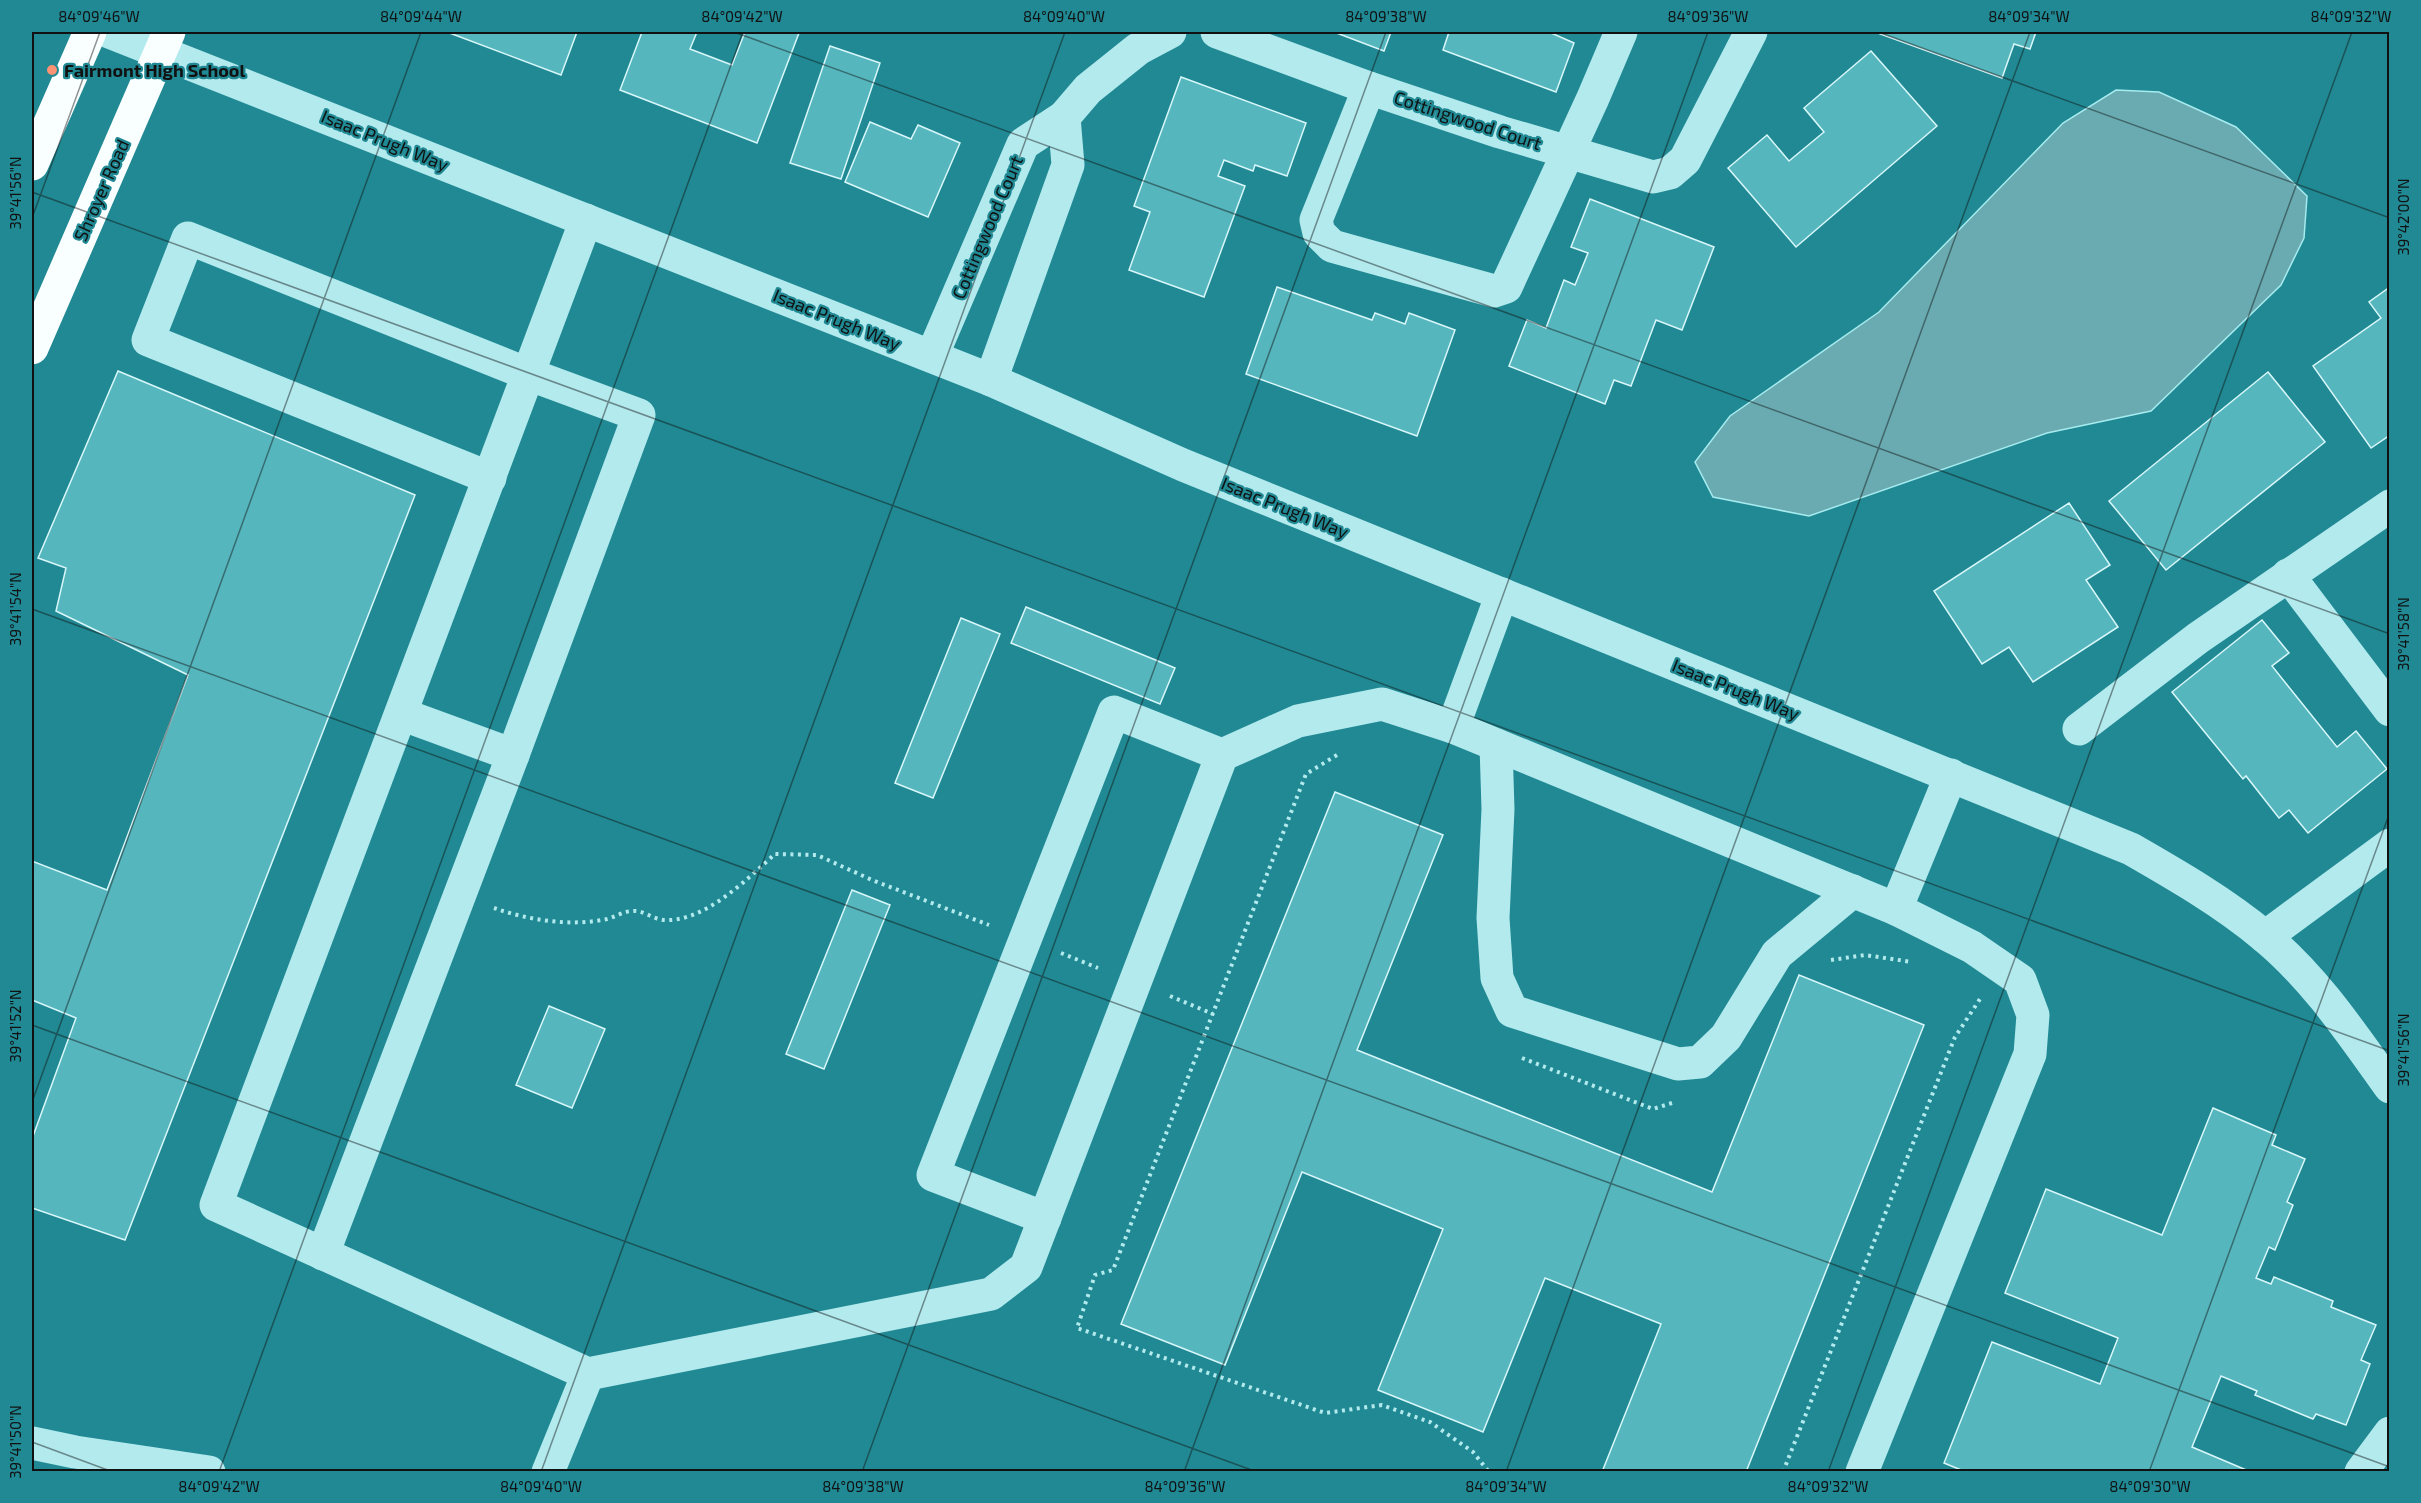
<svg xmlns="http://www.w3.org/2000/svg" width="2421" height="1503" viewBox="0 0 2421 1503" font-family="'Exo 2',sans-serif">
	<rect width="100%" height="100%" fill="#208993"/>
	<path fill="#69abb1" stroke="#a6ebef" stroke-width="1.5" d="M 2116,90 L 2159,92 L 2236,127 L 2307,196 L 2304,238 L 2281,285 L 2151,411 L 2047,433 L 1809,516 L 1713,497 L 1695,462 L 1730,416 L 1879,312 L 2063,123 Z"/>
	<g fill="#55b6be" stroke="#d8f7fa" stroke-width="1.5">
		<path d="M 447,32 L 577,32 L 561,75 Z"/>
		<path d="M 642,32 L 697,32 L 690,49 L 732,65 L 745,32 L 799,33 L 757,143 L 620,90 Z"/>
		<path d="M 1334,32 L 1391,32 L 1384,51 Z"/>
		<path d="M 1449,32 L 1549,32 L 1574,43 L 1556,92 L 1443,50 Z"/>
		<path d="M 1875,32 L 2036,32 L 2030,49 L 2014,44 L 2002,78 Z"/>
		<path d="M 830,46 L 880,63 L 841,179 L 790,163 Z"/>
		<path d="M 1871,51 L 1937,126 L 1796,247 L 1728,168 L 1767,135 L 1789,161 L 1824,132 L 1804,108 Z"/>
		<path d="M 1181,77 L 1306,123 L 1287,176 L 1255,165 L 1253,171 L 1224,160 L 1218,176 L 1245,186 L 1204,297 L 1129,270 L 1150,212 L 1134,206 Z"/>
		<path d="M 870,122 L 911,139 L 918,125 L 960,143 L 928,217 L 845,182 Z"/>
		<path d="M 1590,199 L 1714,247 L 1682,330 L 1656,320 L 1631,386 L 1614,380 L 1605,404 L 1509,366 L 1527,320 L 1546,328 L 1564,280 L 1575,285 L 1588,253 L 1571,247 Z"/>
		<path d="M 1277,287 L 1372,320 L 1375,313 L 1405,324 L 1409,313 L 1455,330 L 1417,436 L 1246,374 Z"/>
		<path d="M 2390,287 L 2390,435 L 2371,448 L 2313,366 L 2381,318 L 2369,302 Z"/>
		<path d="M 118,371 L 415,495 L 125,1240 L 32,1208 L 32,1139 L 76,1018 L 32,1000 L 32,861 L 107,890 L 188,675 L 56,611 L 66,568 L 38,558 Z"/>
		<path d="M 2268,372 L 2325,442 L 2166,570 L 2109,501 Z"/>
		<path d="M 2069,503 L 2110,565 L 2086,580 L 2118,627 L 2033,682 L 2009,647 L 1982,664 L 1934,591 Z"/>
		<path d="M 1026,607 L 1175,668 L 1160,704 L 1011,643 Z"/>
		<path d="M 961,618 L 1000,634 L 933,798 L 895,783 Z"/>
		<path d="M 2262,620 L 2289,653 L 2272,666 L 2337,747 L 2356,731 L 2387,769 L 2308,833 L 2289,810 L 2279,818 L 2246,776 L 2243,779 L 2172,692 Z"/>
		<path d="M 1335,792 L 1443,835 L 1357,1050 L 1712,1192 L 1799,975 L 1924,1025 L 1746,1472 L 1602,1472 L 1661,1324 L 1545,1278 L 1483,1432 L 1378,1390 L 1443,1229 L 1302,1172 L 1225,1365 L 1121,1324 Z"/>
		<path d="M 852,890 L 890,905 L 824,1069 L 786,1054 Z"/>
		<path d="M 549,1006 L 605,1029 L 572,1108 L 516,1085 Z"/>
		<path d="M 2213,1108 L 2276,1135 L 2272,1145 L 2305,1159 L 2287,1202 L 2293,1205 L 2275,1250 L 2269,1247 L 2256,1278 L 2271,1284 L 2274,1277 L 2333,1301 L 2331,1307 L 2376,1325 L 2361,1360 L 2370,1364 L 2346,1425 L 2316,1414 L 2313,1419 L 2255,1395 L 2257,1391 L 2221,1376 L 2192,1447 L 2251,1472 L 1966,1472 L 1944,1463 L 1992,1342 L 2100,1384 L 2118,1338 L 2005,1293 L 2046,1189 L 2162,1235 Z"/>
	</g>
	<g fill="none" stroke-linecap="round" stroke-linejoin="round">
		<g stroke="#b2eaee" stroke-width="4" stroke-dasharray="3 4.5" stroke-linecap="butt">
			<path d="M 1337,755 L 1306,774 L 1113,1270 L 1095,1275 L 1077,1328 L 1325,1413 L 1382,1405 L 1430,1422 L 1473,1452 L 1489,1472"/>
			<path d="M 494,908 C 528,920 571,927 607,919 C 615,917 624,911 633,911 C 643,910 653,919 663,920 C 704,923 747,879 775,854 L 817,855 L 872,880 L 989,925"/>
			<path d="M 1061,953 L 1098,968"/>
			<path d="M 1831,960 L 1865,955 L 1912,962"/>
			<path d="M 1170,996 L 1213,1014"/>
			<path d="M 1522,1058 L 1653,1109 L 1672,1103"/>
			<path d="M 1783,1472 L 1955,1037 L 1980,999"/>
		</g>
		<g stroke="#b2eaee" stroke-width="33">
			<path d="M 109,32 L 991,380 L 1183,465 L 2131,849 C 2178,876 2223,902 2264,936 C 2315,978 2352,1034 2390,1087"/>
			<path d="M 1217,32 L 1369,88 L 1500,132 L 1653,177 L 1670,173 L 1685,160 L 1751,32"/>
			<path d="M 1369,88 L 1316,220 L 1319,233 L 1332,246 L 1494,291 L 1506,287 L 1593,98 L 1621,32"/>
			<path d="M 586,220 L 216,1205 L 588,1374 L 991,1294 L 1026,1267 L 1222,755 L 1298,721 L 1382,704 L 1453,727"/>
			<path d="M 932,356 L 1023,144 L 1064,117 L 1088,89 L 1138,49 L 1170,32"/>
			<path d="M 991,380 L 1068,165 L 1064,117"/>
			<path d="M 2288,575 L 2390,710"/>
			<path d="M 1502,594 L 1453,727 L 1896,909 L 1951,775"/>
			<path d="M 401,714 L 513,755"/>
			<path d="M 2079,729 L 2198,638 L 2390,506"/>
			<path d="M 1496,745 L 1498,809 L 1493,918 L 1497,978 L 1512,1011 L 1678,1064 L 1700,1062 L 1726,1037 L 1777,954 L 1853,891"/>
			<path d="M 2265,937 L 2390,845"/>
			<path d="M 1045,1218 L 933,1175 L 1114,712 L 1222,755"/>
			<path d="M 323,1254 L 513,755 L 639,415 L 528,374 L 188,238 L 148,340 L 490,478"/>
			<path d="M 32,1443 L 75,1452 L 209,1472"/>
			<path d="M 548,1472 L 588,1374"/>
			<path d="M 1862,1472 L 2030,1054 L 2033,1015 L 2020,980 L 1972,947 L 1896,909"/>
			<path d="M 2361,1472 L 2390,1433"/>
		</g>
		<g stroke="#f9feff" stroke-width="33">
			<path d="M 32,164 L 90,32"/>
			<path d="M 32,348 L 169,32"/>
		</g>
	</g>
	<path fill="none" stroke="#111" stroke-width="1.5" stroke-opacity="0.45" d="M 734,32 L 2390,634M 1878,32 L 2390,218M 32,192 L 2390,1051M 32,218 L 100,32M 32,609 L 2390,1467M 32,1025 L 1257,1472M 32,1102 L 421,32M 32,1442 L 113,1472M 219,1472 L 743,32M 541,1472 L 1065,32M 862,1472 L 1386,32M 1184,1472 L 1708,32M 1506,1472 L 2030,32M 1828,1472 L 2352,32M 2149,1472 L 2390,812"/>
	<circle fill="#fb9273" stroke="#208993" stroke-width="2" cx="52" cy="70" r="6"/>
	<g text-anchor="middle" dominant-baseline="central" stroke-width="4.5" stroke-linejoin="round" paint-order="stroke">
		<g font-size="18" font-weight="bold" fill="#111" stroke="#208993" text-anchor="start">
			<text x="64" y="70">Fairmont High School</text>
		</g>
		<g font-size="18" fill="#111" stroke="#208993">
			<text transform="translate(1468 120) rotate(18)">Cottingwood Court</text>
			<text transform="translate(385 140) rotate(22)">Isaac Prugh Way</text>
			<text transform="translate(101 190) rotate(-66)">Shroyer Road</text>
			<text transform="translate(987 227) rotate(-67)">Cottingwood Court</text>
			<text transform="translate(837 319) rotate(22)">Isaac Prugh Way</text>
			<text transform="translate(1285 507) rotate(22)">Isaac Prugh Way</text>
			<text transform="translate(1736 689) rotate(22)">Isaac Prugh Way</text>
		</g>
	</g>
	<rect width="2421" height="1503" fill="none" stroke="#208993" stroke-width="66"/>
	<rect x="33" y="33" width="2355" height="1437" fill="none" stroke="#111" stroke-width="2"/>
	<g font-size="15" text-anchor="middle" fill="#111">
		<text x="99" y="22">84°09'46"W</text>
		<text x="421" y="22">84°09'44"W</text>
		<text x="742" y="22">84°09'42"W</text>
		<text x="1064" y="22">84°09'40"W</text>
		<text x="1386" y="22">84°09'38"W</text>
		<text x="1708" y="22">84°09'36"W</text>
		<text x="2029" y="22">84°09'34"W</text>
		<text x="2351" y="22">84°09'32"W</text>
		<text transform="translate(16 193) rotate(-90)" y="5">39°41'56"N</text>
		<text transform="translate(2404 217) rotate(-90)" y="5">39°42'00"N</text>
		<text transform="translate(16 609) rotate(-90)" y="5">39°41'54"N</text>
		<text transform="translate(2404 634) rotate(-90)" y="5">39°41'58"N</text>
		<text transform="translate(16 1026) rotate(-90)" y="5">39°41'52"N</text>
		<text transform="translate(2404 1050) rotate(-90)" y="5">39°41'56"N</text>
		<text transform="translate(16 1442) rotate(-90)" y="5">39°41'50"N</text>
		<text x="219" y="1492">84°09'42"W</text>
		<text x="541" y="1492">84°09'40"W</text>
		<text x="863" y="1492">84°09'38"W</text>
		<text x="1185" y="1492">84°09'36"W</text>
		<text x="1506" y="1492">84°09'34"W</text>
		<text x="1828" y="1492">84°09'32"W</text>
		<text x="2150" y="1492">84°09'30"W</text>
	</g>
</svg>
